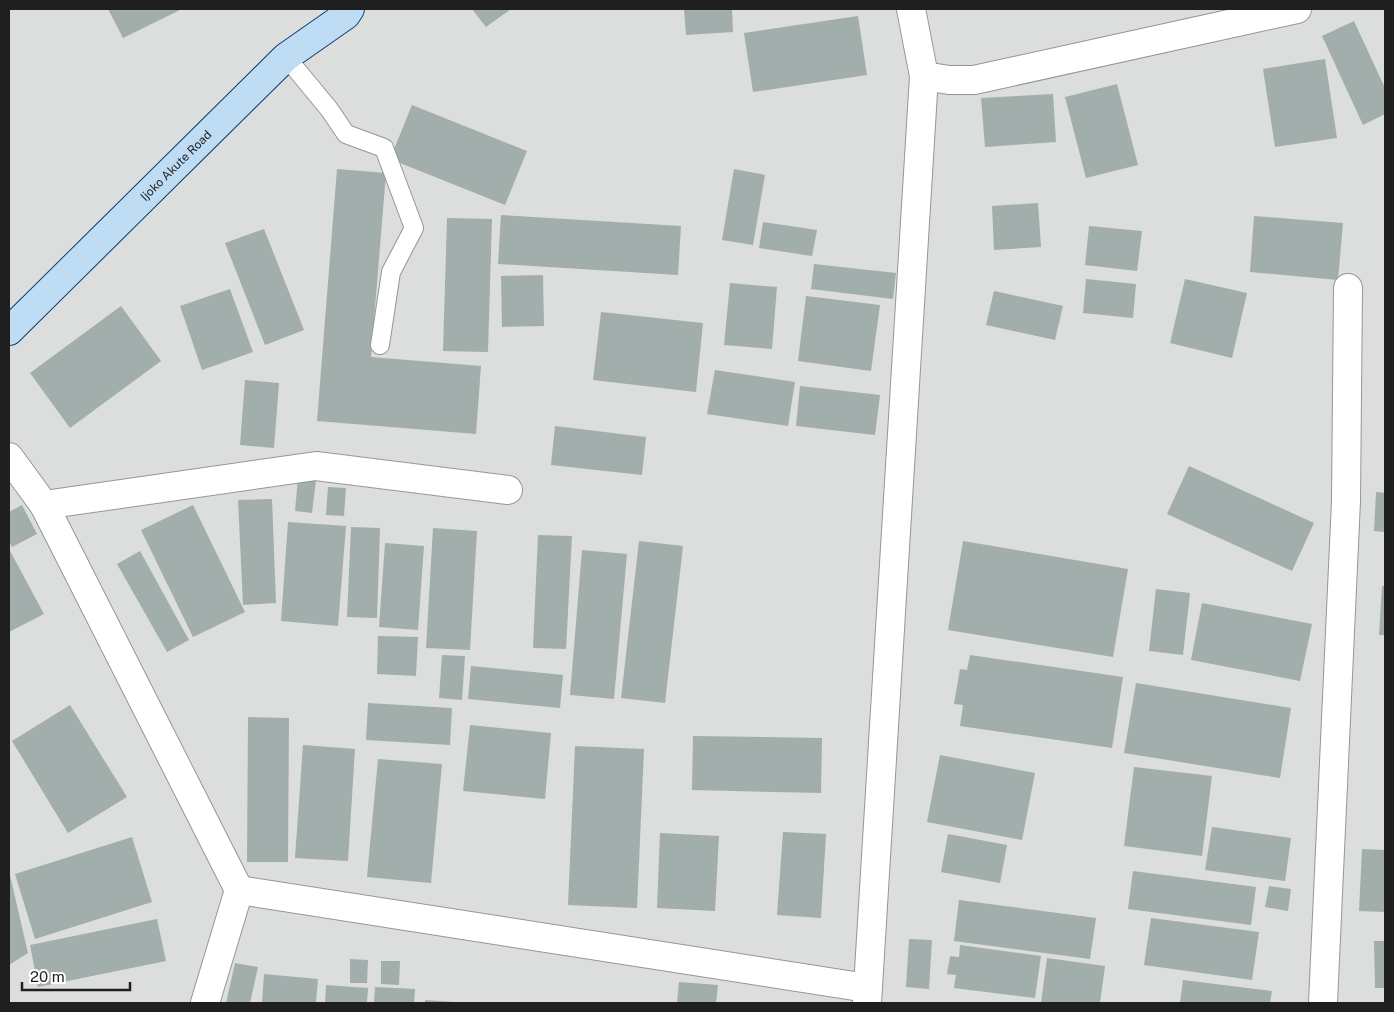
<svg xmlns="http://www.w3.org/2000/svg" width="1394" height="1012" viewBox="0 0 1394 1012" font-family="'Public Sans',sans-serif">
	<rect width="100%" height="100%" fill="#e6efef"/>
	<rect fill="#dcdddd" x="9" y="9" width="1376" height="994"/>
	<g fill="#a2aeab">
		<path d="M 108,9 L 182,9 L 123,38 Z"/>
		<path d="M 472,9 L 511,9 L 486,27 Z"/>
		<path d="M 684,9 L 732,9 L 733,32 L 686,35 Z"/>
		<path d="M 858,16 L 867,75 L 753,92 L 744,33 Z"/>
		<path d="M 1354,21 L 1385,88 L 1385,114 L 1363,125 L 1322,36 Z"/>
		<path d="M 1325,59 L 1337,138 L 1275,147 L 1263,69 Z"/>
		<path d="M 1117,84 L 1138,165 L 1086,178 L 1065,97 Z"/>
		<path d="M 1053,94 L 1056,142 L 985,147 L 981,98 Z"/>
		<path d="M 412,105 L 527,151 L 505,205 L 390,159 Z"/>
		<path d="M 337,169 L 386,173 L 371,357 L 481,366 L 476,434 L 317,421 Z"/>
		<path d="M 734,169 L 765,175 L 753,245 L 722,240 Z"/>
		<path d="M 1038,203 L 1041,247 L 994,250 L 992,206 Z"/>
		<path d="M 501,215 L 681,226 L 678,275 L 498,264 Z"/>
		<path d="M 1254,216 L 1343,223 L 1338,280 L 1250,272 Z"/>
		<path d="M 447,218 L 492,219 L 488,352 L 443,351 Z"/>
		<path d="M 763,222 L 817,230 L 812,256 L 759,248 Z"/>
		<path d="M 1089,226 L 1142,231 L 1137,271 L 1085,265 Z"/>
		<path d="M 264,229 L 304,330 L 265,345 L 225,243 Z"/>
		<path d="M 814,264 L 896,273 L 893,299 L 811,289 Z"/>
		<path d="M 543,275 L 544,326 L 502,327 L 501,276 Z"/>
		<path d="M 1086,279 L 1136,284 L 1133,318 L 1083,313 Z"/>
		<path d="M 1185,279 L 1247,293 L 1232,358 L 1170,343 Z"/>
		<path d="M 730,283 L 777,287 L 772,349 L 724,345 Z"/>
		<path d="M 230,289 L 253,352 L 202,370 L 180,306 Z"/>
		<path d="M 994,291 L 1063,306 L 1055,340 L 986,325 Z"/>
		<path d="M 806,296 L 880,305 L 871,371 L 798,361 Z"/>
		<path d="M 121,306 L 161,361 L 70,428 L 30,373 Z"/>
		<path d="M 601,312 L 703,323 L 696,392 L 593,380 Z"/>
		<path d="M 715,370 L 795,382 L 788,426 L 707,414 Z"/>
		<path d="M 245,380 L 279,383 L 274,448 L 240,445 Z"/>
		<path d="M 800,386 L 880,395 L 875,435 L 796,426 Z"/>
		<path d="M 555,426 L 646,437 L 642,475 L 551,465 Z"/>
		<path d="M 1189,466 L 1314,523 L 1292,571 L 1167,514 Z"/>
		<path d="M 298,478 L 316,480 L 312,513 L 295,511 Z"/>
		<path d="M 328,487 L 346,488 L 344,516 L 326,515 Z"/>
		<path d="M 1376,492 L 1385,493 L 1385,532 L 1374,531 Z"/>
		<path d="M 272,499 L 276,603 L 243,605 L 238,500 Z"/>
		<path d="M 22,505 L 37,534 L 12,547 L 9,541 L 9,512 Z"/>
		<path d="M 193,505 L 245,612 L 193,637 L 141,530 Z"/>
		<path d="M 288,522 L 346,526 L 338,626 L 281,621 Z"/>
		<path d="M 351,527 L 380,528 L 377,618 L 347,617 Z"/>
		<path d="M 433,528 L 477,531 L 470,650 L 426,648 Z"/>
		<path d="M 538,535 L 572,536 L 566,649 L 533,648 Z"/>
		<path d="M 639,541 L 683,546 L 665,703 L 621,698 Z"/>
		<path d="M 963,541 L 1128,569 L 1113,657 L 948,630 Z"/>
		<path d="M 385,543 L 424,546 L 418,630 L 379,627 Z"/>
		<path d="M 9,549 L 44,614 L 9,632 Z"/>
		<path d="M 582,550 L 627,554 L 614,699 L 570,695 Z"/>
		<path d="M 140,551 L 189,640 L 167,652 L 117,564 Z"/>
		<path d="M 1382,586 L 1385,586 L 1385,635 L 1379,635 Z"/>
		<path d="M 1156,589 L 1190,593 L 1183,655 L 1149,651 Z"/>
		<path d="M 1202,603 L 1312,624 L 1300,681 L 1191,660 Z"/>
		<path d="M 378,636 L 418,637 L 416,676 L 377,674 Z"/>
		<path d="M 442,655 L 465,656 L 462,700 L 439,698 Z"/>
		<path d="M 970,655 L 1123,677 L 1112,748 L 960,726 L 963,705 L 954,704 L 960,669 L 967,670 Z"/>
		<path d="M 471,666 L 563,675 L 560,708 L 468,699 Z"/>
		<path d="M 1136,683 L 1291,708 L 1280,778 L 1124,753 Z"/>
		<path d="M 368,703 L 452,708 L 450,745 L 366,740 Z"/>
		<path d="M 70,705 L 127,797 L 68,833 L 12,741 Z"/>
		<path d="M 248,717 L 289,718 L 288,862 L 247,862 Z"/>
		<path d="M 470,725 L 551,733 L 545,799 L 463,791 Z"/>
		<path d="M 693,736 L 822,738 L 821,793 L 692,790 Z"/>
		<path d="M 303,745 L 355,749 L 348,861 L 295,858 Z"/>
		<path d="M 575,746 L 644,749 L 637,908 L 568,905 Z"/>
		<path d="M 940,755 L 1035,773 L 1022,840 L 927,822 Z"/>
		<path d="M 378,759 L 442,764 L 431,883 L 367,877 Z"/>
		<path d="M 1134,767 L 1212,776 L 1202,856 L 1124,846 Z"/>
		<path d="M 1212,827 L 1291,838 L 1285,881 L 1205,870 Z"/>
		<path d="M 783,832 L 826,834 L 821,918 L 777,915 Z"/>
		<path d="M 660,833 L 719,836 L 715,911 L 657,908 Z"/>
		<path d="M 948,834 L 1007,845 L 1000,883 L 941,872 Z"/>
		<path d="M 132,837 L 152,902 L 35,939 L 15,874 Z"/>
		<path d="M 1362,849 L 1385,850 L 1385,912 L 1359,911 Z"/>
		<path d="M 9,871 L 28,953 L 9,965 Z"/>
		<path d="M 1133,871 L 1256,887 L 1251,925 L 1128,909 Z"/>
		<path d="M 1269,886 L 1291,889 L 1288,911 L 1265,907 Z"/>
		<path d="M 959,900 L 1096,918 L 1090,959 L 954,941 Z"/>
		<path d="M 1151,918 L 1259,932 L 1252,980 L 1144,965 Z"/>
		<path d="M 157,919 L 166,961 L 38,987 L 30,945 Z"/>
		<path d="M 909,939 L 932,940 L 929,989 L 906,987 Z"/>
		<path d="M 1374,941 L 1385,941 L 1385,988 L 1375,988 Z"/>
		<path d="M 960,945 L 1041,956 L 1035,998 L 954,988 L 956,975 L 947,974 L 950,956 L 959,957 Z"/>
		<path d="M 1047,958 L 1105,966 L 1100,1003 L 1041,1003 Z"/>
		<path d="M 350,959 L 368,960 L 367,983 L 350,983 Z"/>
		<path d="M 381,961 L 400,961 L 399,985 L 381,984 Z"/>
		<path d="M 235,963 L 258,967 L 250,1003 L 226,1003 Z"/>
		<path d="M 264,974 L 318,979 L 316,1003 L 262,1003 Z"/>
		<path d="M 1183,980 L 1272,991 L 1270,1003 L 1180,1003 Z"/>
		<path d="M 679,982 L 718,985 L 716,1003 L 677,1003 Z"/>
		<path d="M 326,985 L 368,988 L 367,1003 L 325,1003 Z"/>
		<path d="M 375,987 L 415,989 L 414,1003 L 374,1003 Z"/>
		<path d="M 425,1000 L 455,1002 L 455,1003 L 425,1003 Z"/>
	</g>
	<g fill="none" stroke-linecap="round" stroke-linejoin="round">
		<g stroke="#969696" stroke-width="20">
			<path id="lane" d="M 286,57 L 329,109 L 346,134 L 384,148 L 414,228 L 391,272 L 380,345"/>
		</g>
		<g stroke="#969696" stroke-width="30">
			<g id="street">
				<path d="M 924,76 L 949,80 L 974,80 L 1297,9"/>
				<path d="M 9,457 L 44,505 L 239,890 L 205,1003"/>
				<path d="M 44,505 L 316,466 L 508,490"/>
				<path d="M 239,890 L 867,988"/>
				<path d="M 867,1003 L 924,76 L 911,9"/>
				<path d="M 1323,1003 L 1346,501 L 1348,288"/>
			</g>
		</g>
		<g stroke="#0d3e70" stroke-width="30">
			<g id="secondary">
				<path id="s1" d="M 9,331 L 286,57 L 346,15 L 350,9"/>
			</g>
		</g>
		<use href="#lane" stroke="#fff" stroke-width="18"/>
		<use href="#street" stroke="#fff" stroke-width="28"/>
		<use href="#secondary" stroke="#beddf5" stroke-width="28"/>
	</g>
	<g text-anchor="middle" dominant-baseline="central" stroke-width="4" stroke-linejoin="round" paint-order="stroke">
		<g font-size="12" fill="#1f1f1f" stroke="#fff">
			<text stroke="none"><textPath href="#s1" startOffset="235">Ijoko Akute Road</textPath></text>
		</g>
	</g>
	<rect width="1394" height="1012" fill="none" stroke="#1f1f1f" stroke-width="20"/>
	<path d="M22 982v8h108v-8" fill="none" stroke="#1f1f1f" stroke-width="2.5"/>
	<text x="30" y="982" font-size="15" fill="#1f1f1f" stroke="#ffffff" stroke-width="4" paint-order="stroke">20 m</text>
</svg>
